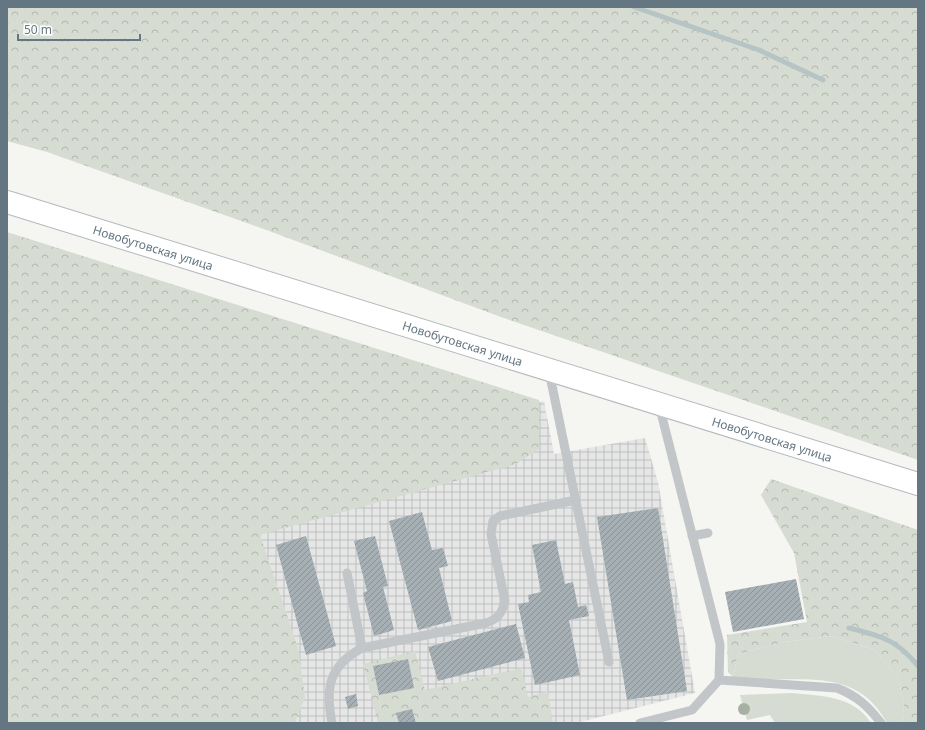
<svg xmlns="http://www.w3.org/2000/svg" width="925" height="730" viewBox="0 0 925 730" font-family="'Noto Sans',sans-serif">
	<defs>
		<pattern id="industrial-grid" width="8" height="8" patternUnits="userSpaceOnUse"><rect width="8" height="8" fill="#e5e6e5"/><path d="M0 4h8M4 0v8" fill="none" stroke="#bdbfbf"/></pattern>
		<pattern id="forest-crowns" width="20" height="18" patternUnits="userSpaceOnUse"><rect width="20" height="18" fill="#d6dcd2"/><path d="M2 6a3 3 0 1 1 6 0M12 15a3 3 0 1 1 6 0" fill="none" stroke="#b1b7b0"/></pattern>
		<pattern id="building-hatch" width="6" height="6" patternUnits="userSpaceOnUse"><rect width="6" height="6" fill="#a6afb4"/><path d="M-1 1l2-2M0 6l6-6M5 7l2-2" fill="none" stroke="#8b9398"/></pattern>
	</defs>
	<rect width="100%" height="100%" fill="#f5f5f1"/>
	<path fill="url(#industrial-grid)" d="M 544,401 L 554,454 L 645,438 L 658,482 L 695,693 L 576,723 L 269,723 L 232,494 L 476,418 Z"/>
	<g fill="#d6dcd2">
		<path d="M 831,636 L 873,649 L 898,677 L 904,704 L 902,723 L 887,723 C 853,660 790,687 733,677 L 738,654 L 784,642 Z"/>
		<path d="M 791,693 C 821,696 853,695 871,723 L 775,723 L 770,715 L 747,720 L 740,695 Z"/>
	</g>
	<g fill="url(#forest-crowns)">
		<path d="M 7,7 L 918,7 L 918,460 L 501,317 L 261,228 L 47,152 L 7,141 Z"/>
		<path d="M 7,232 L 539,400 L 539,449 L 516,464 L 260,535 L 298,648 L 305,697 L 295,723 L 7,723 Z"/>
		<path d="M 771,479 L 918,530 L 918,723 L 902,723 L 904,704 L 898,677 L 873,649 L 831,636 L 784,642 L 738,654 L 733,677 L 728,672 L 727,635 L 807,622 L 794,553 L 761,495 Z"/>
		<path d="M 415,651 L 425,690 L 521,668 L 528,697 L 548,691 L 553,723 L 378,723 L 363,664 Z"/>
	</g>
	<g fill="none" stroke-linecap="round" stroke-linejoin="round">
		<g stroke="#b6c4c6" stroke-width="5">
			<path d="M 634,7 L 759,50 L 823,80"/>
			<path d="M 849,628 C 881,636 896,639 918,666"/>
		</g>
	</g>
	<g fill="url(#building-hatch)">
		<path d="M 658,508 L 687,691 L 627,700 L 597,517 Z"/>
		<path d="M 422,512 L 432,550 L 443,548 L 448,566 L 439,568 L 452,621 L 418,630 L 389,521 Z"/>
		<path d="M 306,536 L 336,646 L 306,655 L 276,545 Z"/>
		<path d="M 375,536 L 388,586 L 383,587 L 394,630 L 374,636 L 363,593 L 367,591 L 354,541 Z"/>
		<path d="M 556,540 L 565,584 L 573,582 L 578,607 L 586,605 L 589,616 L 569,620 L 580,675 L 535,685 L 518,604 L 529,602 L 528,595 L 541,592 L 532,545 Z"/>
		<path d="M 796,579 L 804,619 L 733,632 L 725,592 Z"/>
		<path d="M 516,624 L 525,658 L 438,681 L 428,647 Z"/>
		<path d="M 408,659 L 414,688 L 379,695 L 373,666 Z"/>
		<path d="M 356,694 L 358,706 L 348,709 L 345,697 Z"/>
		<path d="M 412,709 L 416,723 L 399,723 L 396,713 Z"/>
	</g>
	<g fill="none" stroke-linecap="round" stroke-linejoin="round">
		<g stroke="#b4babe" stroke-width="24">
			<g id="secondary">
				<path id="s1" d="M 7,202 L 918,484"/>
			</g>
		</g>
		<g stroke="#c2c6c9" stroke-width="9">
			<path d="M 549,371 L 609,662"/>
			<path d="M 692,536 L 708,533"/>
			<path d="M 347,573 L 362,648"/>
			<path d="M 719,680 L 837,688 C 857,696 868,706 881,723"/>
			<path d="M 332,723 C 325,687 329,666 362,648 L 486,623 C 498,619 502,613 505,601 L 491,534 L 493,521 L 500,516 L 576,500"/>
			<path d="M 640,723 L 692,710 L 719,680 L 720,644 L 659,405"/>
		</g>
		<use href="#secondary" stroke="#fff" stroke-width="22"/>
	</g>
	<circle fill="#a7b1a3" cx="744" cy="709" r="6"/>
	<g text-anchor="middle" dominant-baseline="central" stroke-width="4" stroke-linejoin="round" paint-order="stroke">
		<g font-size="12" fill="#647682" stroke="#fff">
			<text stroke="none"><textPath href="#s1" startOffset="153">Новобутовская улица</textPath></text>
			<text stroke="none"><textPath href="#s1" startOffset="477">Новобутовская улица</textPath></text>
			<text stroke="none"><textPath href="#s1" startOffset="801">Новобутовская улица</textPath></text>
		</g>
	</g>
	<rect width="925" height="730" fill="none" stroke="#647682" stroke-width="16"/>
	<path d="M18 34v6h122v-6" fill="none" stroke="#647682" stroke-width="2"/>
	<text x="24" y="34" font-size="12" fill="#647682" stroke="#ffffff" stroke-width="3" paint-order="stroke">50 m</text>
</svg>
